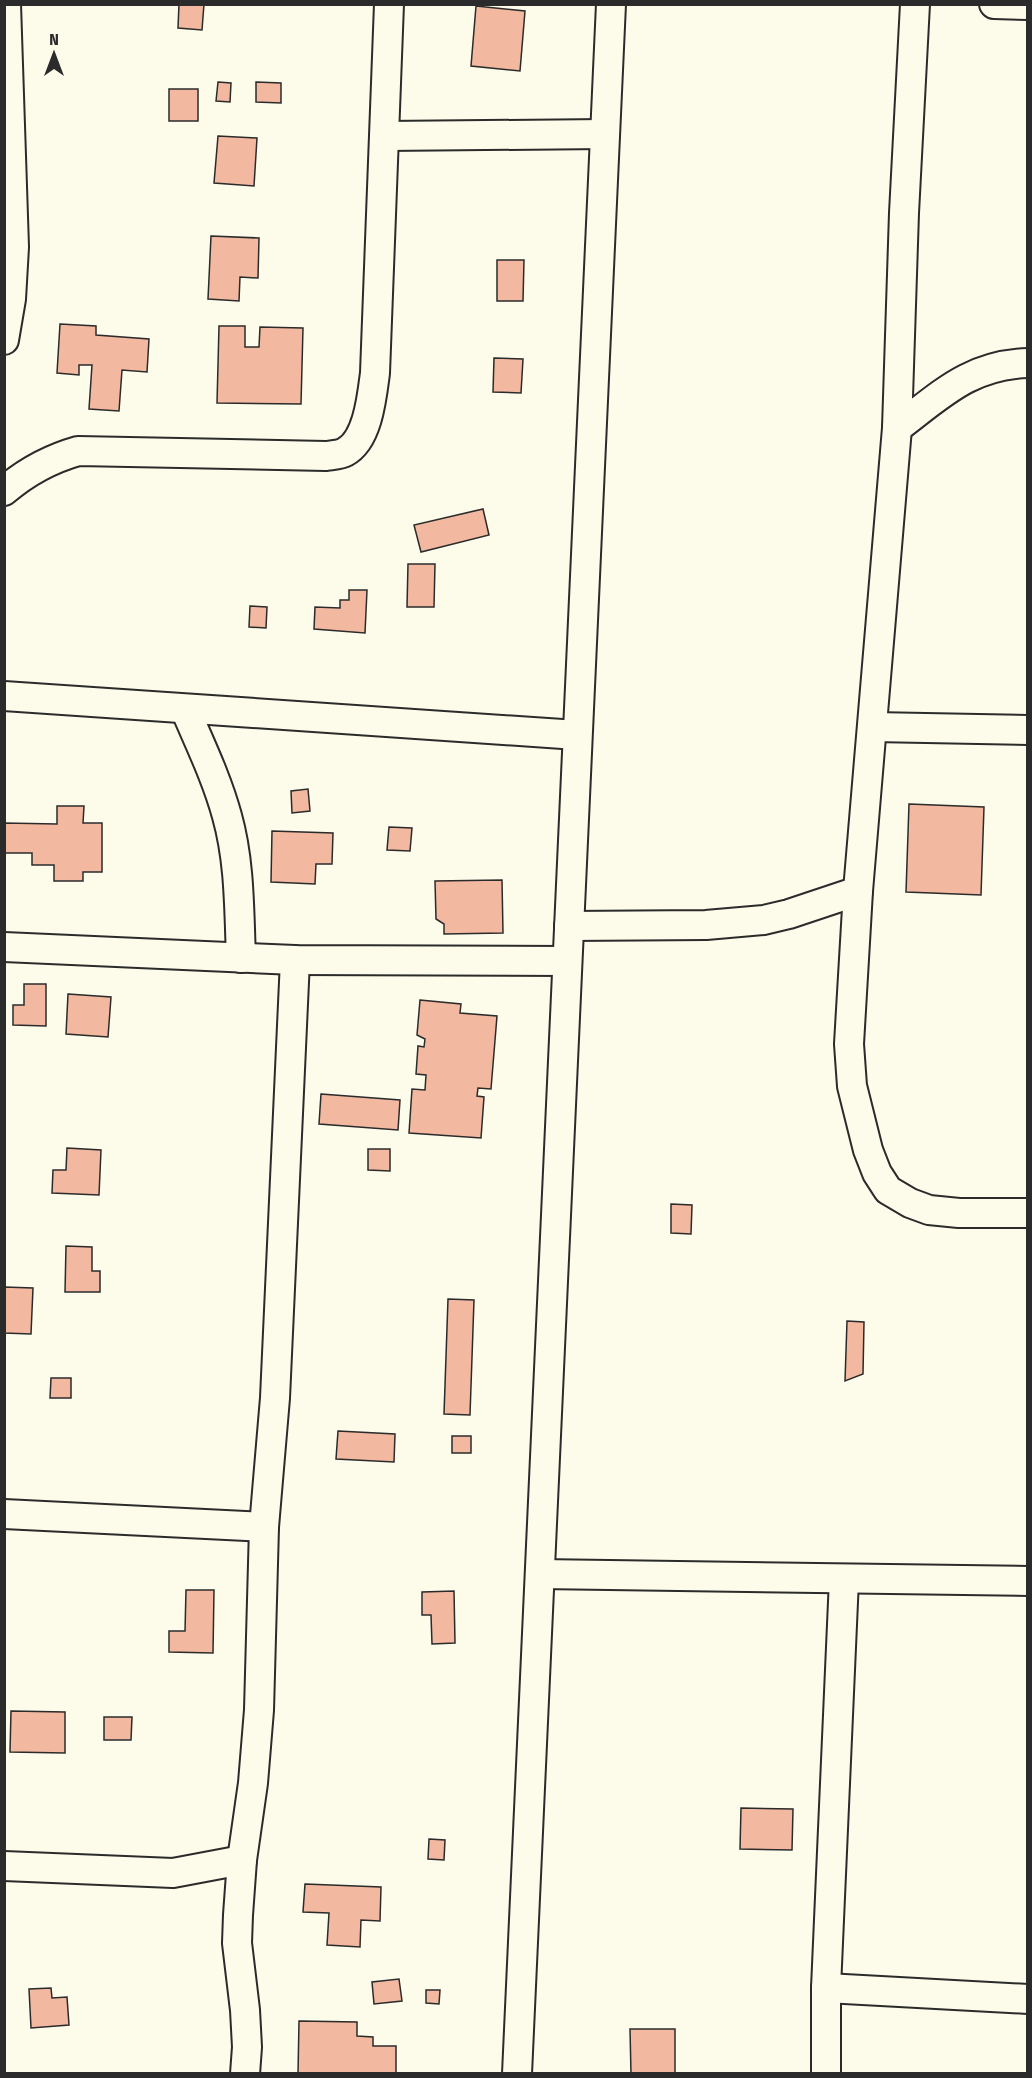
<svg xmlns="http://www.w3.org/2000/svg" width="1032" height="2078" viewBox="0 0 1032 2078" font-family="'Fira Sans Condensed',sans-serif">
	<rect width="100%" height="100%" fill="#fdfbea"/>
	<g fill="#f2b8a0" stroke="#2b2b2b" stroke-width="1.5">
		<path d="M 179,4 L 204,4 L 202,30 L 178,28 Z"/>
		<path d="M 476,6 L 525,11 L 520,71 L 471,66 Z"/>
		<path d="M 218,82 L 231,83 L 230,102 L 216,101 Z"/>
		<path d="M 256,82 L 281,83 L 281,103 L 256,102 Z"/>
		<rect x="169" y="89" width="29" height="32"/>
		<path d="M 218,136 L 257,138 L 254,186 L 214,183 Z"/>
		<path d="M 211,236 L 259,238 L 258,278 L 240,277 L 239,301 L 208,299 Z"/>
		<path d="M 497,260 L 524,260 L 523,301 L 497,301 Z"/>
		<path d="M 60,324 L 96,326 L 96,335 L 149,339 L 147,372 L 122,370 L 119,411 L 89,409 L 92,365 L 79,365 L 79,375 L 57,373 Z"/>
		<path d="M 219,326 L 245,326 L 245,347 L 259,347 L 260,327 L 303,328 L 301,404 L 217,403 Z"/>
		<path d="M 494,358 L 523,359 L 521,393 L 493,392 Z"/>
		<path d="M 483,509 L 489,535 L 421,552 L 414,525 Z"/>
		<path d="M 408,564 L 435,564 L 434,607 L 407,607 Z"/>
		<path d="M 349,590 L 367,590 L 365,633 L 314,629 L 315,607 L 340,608 L 340,600 L 349,600 Z"/>
		<path d="M 250,606 L 267,607 L 266,628 L 249,627 Z"/>
		<path d="M 308,789 L 310,811 L 292,813 L 291,791 Z"/>
		<path d="M 909,804 L 984,807 L 981,895 L 906,892 Z"/>
		<path d="M 57,806 L 84,806 L 83,823 L 102,823 L 102,872 L 83,872 L 83,881 L 54,881 L 54,865 L 32,865 L 32,853 L 4,853 L 4,823 L 57,824 Z"/>
		<path d="M 389,827 L 412,828 L 410,851 L 387,850 Z"/>
		<path d="M 272,831 L 333,833 L 332,864 L 316,864 L 315,884 L 271,882 Z"/>
		<path d="M 502,880 L 503,933 L 444,934 L 444,924 L 436,919 L 435,881 Z"/>
		<path d="M 24,984 L 46,984 L 46,1026 L 13,1025 L 13,1005 L 24,1005 Z"/>
		<path d="M 68,994 L 111,997 L 108,1037 L 66,1034 Z"/>
		<path d="M 420,1000 L 461,1004 L 460,1013 L 497,1016 L 491,1089 L 478,1088 L 477,1096 L 484,1097 L 481,1138 L 409,1133 L 412,1089 L 425,1090 L 426,1075 L 416,1074 L 418,1046 L 424,1047 L 425,1039 L 417,1035 Z"/>
		<path d="M 321,1094 L 400,1100 L 398,1130 L 319,1124 Z"/>
		<path d="M 67,1148 L 101,1150 L 99,1195 L 52,1193 L 53,1170 L 66,1170 Z"/>
		<path d="M 368,1149 L 390,1149 L 390,1171 L 368,1170 Z"/>
		<path d="M 671,1204 L 692,1205 L 691,1234 L 671,1233 Z"/>
		<path d="M 66,1246 L 92,1247 L 92,1271 L 100,1271 L 100,1292 L 65,1292 Z"/>
		<path d="M 4,1287 L 33,1288 L 31,1334 L 4,1333 Z"/>
		<path d="M 448,1299 L 474,1300 L 470,1415 L 444,1414 Z"/>
		<path d="M 847,1321 L 864,1322 L 863,1374 L 845,1381 Z"/>
		<path d="M 51,1378 L 71,1378 L 71,1398 L 50,1398 Z"/>
		<path d="M 338,1431 L 395,1434 L 394,1462 L 336,1459 Z"/>
		<rect x="452" y="1436" width="19" height="17"/>
		<path d="M 186,1590 L 214,1590 L 213,1653 L 169,1652 L 169,1631 L 185,1631 Z"/>
		<path d="M 454,1591 L 455,1643 L 432,1644 L 431,1615 L 422,1615 L 422,1592 Z"/>
		<path d="M 11,1711 L 65,1712 L 65,1753 L 10,1752 Z"/>
		<path d="M 104,1717 L 132,1717 L 131,1740 L 104,1740 Z"/>
		<path d="M 741,1808 L 793,1809 L 792,1850 L 740,1849 Z"/>
		<path d="M 429,1839 L 445,1840 L 444,1860 L 428,1859 Z"/>
		<path d="M 305,1884 L 381,1887 L 380,1921 L 361,1920 L 360,1947 L 327,1945 L 329,1913 L 303,1912 Z"/>
		<path d="M 399,1979 L 402,2001 L 374,2004 L 372,1982 Z"/>
		<path d="M 51,1988 L 52,1998 L 67,1997 L 69,2025 L 31,2028 L 29,1989 Z"/>
		<path d="M 426,1990 L 440,1990 L 439,2004 L 426,2003 Z"/>
		<path d="M 299,2021 L 357,2022 L 357,2036 L 373,2037 L 373,2046 L 396,2046 L 396,2074 L 298,2074 Z"/>
		<path d="M 630,2029 L 675,2029 L 675,2074 L 631,2074 Z"/>
	</g>
	<g fill="none" stroke-linecap="round" stroke-linejoin="round">
		<g stroke="#2b2b2b" stroke-width="32">
			<g id="street">
				<path d="M 915,4 L 904,213 L 897,428 L 858,891 L 849,1044 L 852,1086 L 868,1150 L 877,1173 L 888,1190 L 910,1203 L 929,1210 L 959,1213 L 1028,1213"/>
				<path d="M 994,4 L 1028,5"/>
				<path d="M 386,136 L 605,134"/>
				<path d="M 4,340 L 11,299 L 14,247 L 6,4"/>
				<path d="M 897,428 C 941,395 969,365 1028,363"/>
				<path d="M 4,491 C 26,472 50,459 78,451 L 326,456 C 332,455 340,455 345,452 C 368,440 372,396 375,373 L 389,4"/>
				<path d="M 4,696 L 577,735"/>
				<path d="M 185,709 C 200,744 217,779 227,816 C 240,862 239,911 241,958"/>
				<path d="M 873,727 L 1028,730"/>
				<path d="M 569,926 L 706,925 L 764,920 L 789,914 L 858,891"/>
				<path d="M 4,947 L 295,960 L 567,961"/>
				<path d="M 4,1514 L 264,1527"/>
				<path d="M 540,1574 L 1028,1581"/>
				<path d="M 4,1866 L 173,1873 L 242,1860"/>
				<path d="M 826,1988 L 1028,1999"/>
				<path d="M 245,2074 L 247,2047 L 245,2010 L 237,1943 L 238,1915 L 242,1860 L 253,1783 L 259,1710 L 264,1527 L 275,1398 L 295,960"/>
				<path d="M 517,2074 L 611,4"/>
				<path d="M 826,2074 L 826,1988 L 844,1579"/>
			</g>
		</g>
		<use href="#street" stroke="#fdfbea" stroke-width="28"/>
	</g>
	<rect width="1032" height="2078" fill="none" stroke="#2b2b2b" stroke-width="12"/>
	<g transform="translate(54 54)" stroke="#fdfbea" stroke-width="4.5" paint-order="stroke">
	<path d="M0-4.5L10 22L0 15L-10 22Z" fill="#2b2b2b"/>
	<text y="-9" font-size="16" font-weight="bold" text-anchor="middle" fill="#2b2b2b">N</text>
	</g>
</svg>
